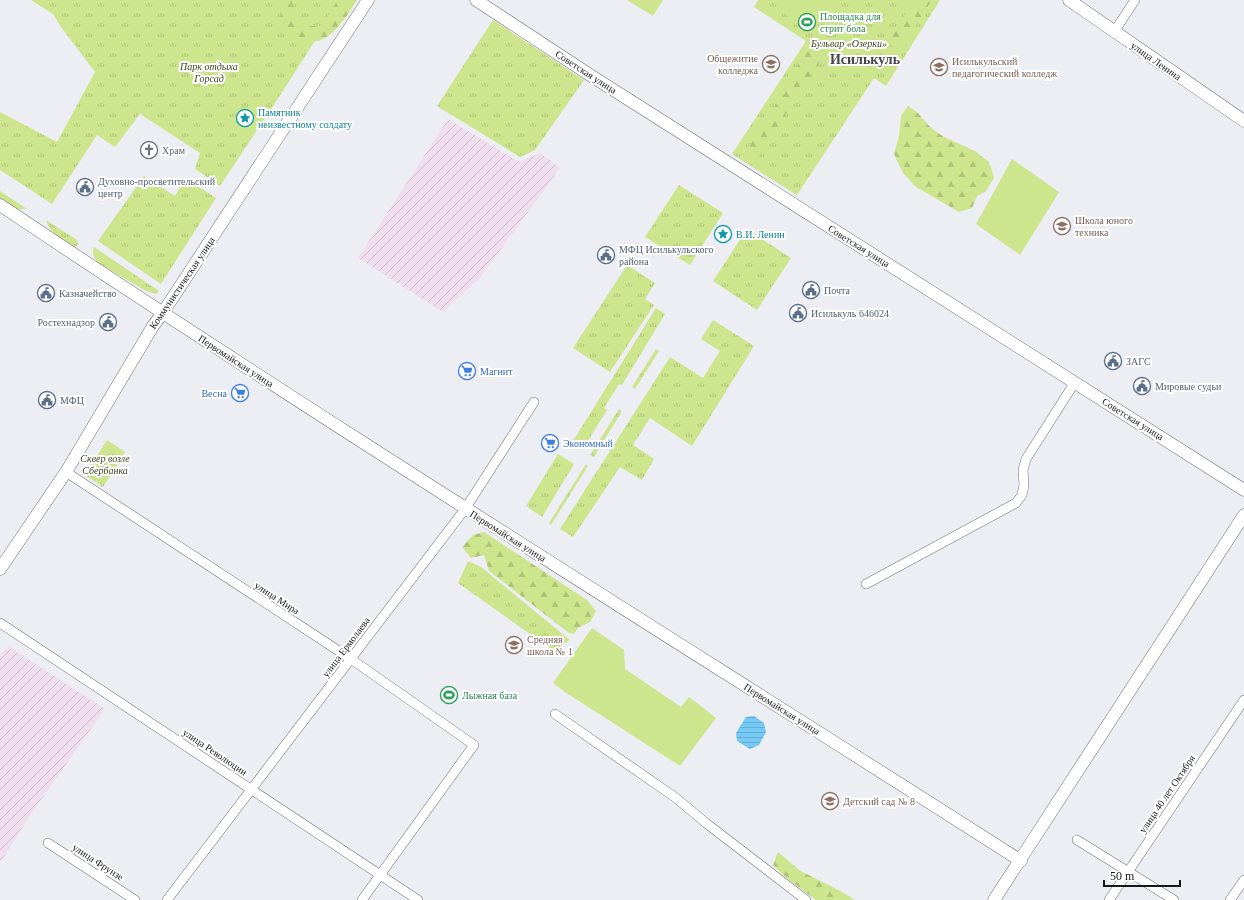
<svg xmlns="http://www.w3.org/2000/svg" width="1244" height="900" viewBox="0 0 1244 900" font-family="Georgia,serif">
	<defs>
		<pattern id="industrial-furrows" width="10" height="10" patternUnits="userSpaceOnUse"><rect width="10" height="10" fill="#f0deef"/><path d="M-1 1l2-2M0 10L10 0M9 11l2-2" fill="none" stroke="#cdbecc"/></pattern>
		<pattern id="grass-tufts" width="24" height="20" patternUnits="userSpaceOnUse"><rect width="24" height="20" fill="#cde58c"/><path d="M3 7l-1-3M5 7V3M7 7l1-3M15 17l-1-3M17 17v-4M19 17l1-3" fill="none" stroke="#afc478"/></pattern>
		<pattern id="forest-firs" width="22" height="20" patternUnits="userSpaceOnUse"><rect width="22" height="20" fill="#cde58c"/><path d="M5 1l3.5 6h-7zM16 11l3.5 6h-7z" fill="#afc478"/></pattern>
		<pattern id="water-rules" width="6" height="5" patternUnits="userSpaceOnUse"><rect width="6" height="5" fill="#74c9f5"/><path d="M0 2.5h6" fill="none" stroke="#64acd1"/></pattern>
	</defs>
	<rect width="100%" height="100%" fill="#eceef4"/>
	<g fill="url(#industrial-furrows)">
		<path d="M 448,119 L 519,162 L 540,153 L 560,168 L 480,278 L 443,312 L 358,258 Z"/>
		<path d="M 9,647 L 105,709 L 29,817 L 0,863 L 0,654 Z"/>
	</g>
	<g fill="url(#grass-tufts)">
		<path d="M 31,0 L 341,0 L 279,97 L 220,186 L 195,169 L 200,153 L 140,114 L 115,147 L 97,135 L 52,204 L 0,170 L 0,112 L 57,142 L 95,72 L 61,27 L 53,14 Z"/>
		<path d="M 758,0 L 940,0 L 886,86 L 874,78 L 797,195 L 732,154 L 806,41 L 754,7 Z"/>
		<path d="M 493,20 L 584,80 L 535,150 L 520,157 L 437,106 Z"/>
		<path d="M 144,176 L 175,196 L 182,184 L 190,181 L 216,198 L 161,284 L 98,241 Z"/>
		<path d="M 679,185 L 723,213 L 690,265 L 645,237 Z"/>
		<path d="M 0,191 L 27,209 L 18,209 L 0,199 Z"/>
		<path d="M 46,220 L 77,240 L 78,244 L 77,246 L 74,247 C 64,240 49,233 46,220 Z"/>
		<path d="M 747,229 L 791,258 L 757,310 L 713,281 Z"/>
		<path d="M 94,247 L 159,291 L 156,294 L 146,291 L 98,263 C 94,257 91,254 94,247 Z"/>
		<path d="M 627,265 L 655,283 L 645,299 L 654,305 L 610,372 L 573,348 Z"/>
		<path d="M 656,308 L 665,314 L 622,385 L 619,384 L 604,408 L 607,410 L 584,447 L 573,441 Z"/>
		<path d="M 713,320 L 754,346 L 692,446 L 650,418 L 633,445 L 654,459 L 642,480 L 620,467 L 573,537 L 560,529 L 670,357 L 703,378 L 720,351 L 701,339 Z"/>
		<path d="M 656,349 L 659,351 L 635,389 L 632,387 Z"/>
		<path d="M 619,409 L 622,411 L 594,457 L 590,455 Z"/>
		<path d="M 107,440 L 125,452 L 103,487 L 85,475 Z"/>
		<path d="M 558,454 L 574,464 L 542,517 L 526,506 Z"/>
		<path d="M 586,464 L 588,466 L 551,525 L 549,523 Z"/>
		<path d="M 468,561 L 481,567 L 570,640 L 554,651 L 458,583 Z"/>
	</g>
	<g fill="url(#forest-firs)">
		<path d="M 282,0 L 295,0 L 293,11 L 309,26 L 321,26 L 338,0 L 357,0 C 346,17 328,49 304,40 C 294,37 286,27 280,20 Z"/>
		<path d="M 914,0 L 932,0 L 899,51 L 887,42 Z"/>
		<path d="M 826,32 L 833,36 L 831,45 L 755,162 L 748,157 L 745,152 L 775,106 L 786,82 L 818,37 Z"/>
		<path d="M 908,106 L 918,113 L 931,128 L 944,137 L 975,151 L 989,162 L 994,178 L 986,191 L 977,196 L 972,208 L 959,212 L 916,187 L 903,173 L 894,154 L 899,136 L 901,116 Z"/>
		<path d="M 484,532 L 587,600 L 596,611 L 590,622 L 578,628 L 574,634 L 569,633 L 489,571 L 484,555 L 471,558 L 462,547 L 473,535 Z"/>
		<path d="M 778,852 L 799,870 L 842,892 L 855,900 L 816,900 L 788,879 L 773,865 Z"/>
	</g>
	<g fill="#cde58c">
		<path d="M 627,0 L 663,0 L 653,16 Z"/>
		<path d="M 793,0 L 833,0 L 810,32 L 784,13 Z"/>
		<path d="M 1012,159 L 1059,192 L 1020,255 L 976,224 Z"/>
		<path d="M 592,628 L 624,650 L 625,669 L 681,707 L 689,697 L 716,718 L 680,766 L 565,692 L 553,683 Z"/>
	</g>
	<path fill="url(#water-rules)" d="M 754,716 L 764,723 L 766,732 L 759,745 L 750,749 L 737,741 L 736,733 L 746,717 Z"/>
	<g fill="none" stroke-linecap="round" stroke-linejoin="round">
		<g stroke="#717378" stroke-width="10">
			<g id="street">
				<path d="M 1114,32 L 1135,0"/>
				<path d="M 66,472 L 351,659 L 474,745 L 362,900"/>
				<path d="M 866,584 L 1016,503 L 1022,495 L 1024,485 L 1023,470 L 1026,459 L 1075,382"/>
				<path d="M 0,623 L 418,900"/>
				<path d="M 555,714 L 676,798 L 706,823 L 806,900"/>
				<path d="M 1077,840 L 1174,900"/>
				<path d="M 48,843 L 135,900"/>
				<path d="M 167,900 L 465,509 L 534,402"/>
				<path d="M 1109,900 L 1244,700"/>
				<path d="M 1230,900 L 1244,880"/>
			</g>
		</g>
		<g stroke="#717378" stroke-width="13">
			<g id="secondary">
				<path d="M 476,0 L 593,77 L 1244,490"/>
				<path d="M 1069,0 L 1244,121"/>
				<path d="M 0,205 C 336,430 680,643 1021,861"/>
				<path d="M 0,569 L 66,472 L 153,326 L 162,314 L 368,0"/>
				<path d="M 994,900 L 1244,515"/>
			</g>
		</g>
		<use href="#street" stroke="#fff" stroke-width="9"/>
		<use href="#secondary" stroke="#fff" stroke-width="12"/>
	</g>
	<defs>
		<g id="stadium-ring" transform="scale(0.9)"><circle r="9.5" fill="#fff" stroke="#2e9e5b" stroke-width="1.5"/><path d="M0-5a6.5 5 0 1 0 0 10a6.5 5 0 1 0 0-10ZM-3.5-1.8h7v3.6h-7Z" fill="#2e9e5b"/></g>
		<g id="university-ring" transform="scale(0.9)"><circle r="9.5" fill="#fff" stroke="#8d6e63" stroke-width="1.5"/><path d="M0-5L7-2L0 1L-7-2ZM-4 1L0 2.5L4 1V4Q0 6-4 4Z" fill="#8d6e63"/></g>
		<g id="sight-ring" transform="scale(0.9)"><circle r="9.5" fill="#fff" stroke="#0f9aa8" stroke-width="1.5"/><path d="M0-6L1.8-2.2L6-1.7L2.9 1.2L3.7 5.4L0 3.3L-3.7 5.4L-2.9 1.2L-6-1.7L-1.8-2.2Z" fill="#0f9aa8"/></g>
		<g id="church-ring" transform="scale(0.9)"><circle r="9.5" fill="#fff" stroke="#6b7280" stroke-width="1.5"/><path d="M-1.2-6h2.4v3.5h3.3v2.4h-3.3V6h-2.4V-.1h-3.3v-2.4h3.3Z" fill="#6b7280"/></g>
		<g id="civic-ring" transform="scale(0.9)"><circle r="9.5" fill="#fff" stroke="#5c6f8a" stroke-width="1.5"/><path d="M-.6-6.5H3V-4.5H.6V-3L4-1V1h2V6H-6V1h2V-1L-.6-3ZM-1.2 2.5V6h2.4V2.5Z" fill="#5c6f8a"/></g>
		<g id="school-ring" transform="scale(0.9)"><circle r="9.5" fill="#fff" stroke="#8d6e63" stroke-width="1.5"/><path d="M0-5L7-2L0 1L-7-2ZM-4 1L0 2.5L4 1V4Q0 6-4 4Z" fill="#8d6e63"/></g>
		<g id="supermarket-ring" transform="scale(0.9)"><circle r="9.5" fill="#fff" stroke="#3f7fe0" stroke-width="1.5"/><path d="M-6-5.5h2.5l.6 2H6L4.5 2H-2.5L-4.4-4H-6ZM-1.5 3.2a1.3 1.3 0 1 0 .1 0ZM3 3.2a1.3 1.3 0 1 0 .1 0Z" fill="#3f7fe0"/></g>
	</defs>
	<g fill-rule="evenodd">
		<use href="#stadium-ring" x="807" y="22"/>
		<use href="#university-ring" x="771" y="64"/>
		<use href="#university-ring" x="939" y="67"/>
		<use href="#sight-ring" x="245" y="118"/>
		<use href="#church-ring" x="149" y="150"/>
		<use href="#civic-ring" x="85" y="187"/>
		<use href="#school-ring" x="1062" y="226"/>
		<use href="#sight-ring" x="723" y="234"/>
		<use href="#civic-ring" x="606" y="255"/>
		<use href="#civic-ring" x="811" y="290"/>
		<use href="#civic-ring" x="46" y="293"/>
		<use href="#civic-ring" x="798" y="313"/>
		<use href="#civic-ring" x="108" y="322"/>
		<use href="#civic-ring" x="1113" y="361"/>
		<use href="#supermarket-ring" x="467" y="371"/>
		<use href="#civic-ring" x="1142" y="386"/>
		<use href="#supermarket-ring" x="240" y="393"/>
		<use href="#civic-ring" x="47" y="400"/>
		<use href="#supermarket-ring" x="550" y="443"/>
		<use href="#school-ring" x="514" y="645"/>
		<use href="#stadium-ring" x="449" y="695"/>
		<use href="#school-ring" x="830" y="801"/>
	</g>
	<g text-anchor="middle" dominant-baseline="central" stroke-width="4" stroke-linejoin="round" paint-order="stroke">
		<g font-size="10" fill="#27864d" stroke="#fff" text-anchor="start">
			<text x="820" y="16">Площадка для<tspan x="820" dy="12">стрит бола</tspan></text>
			<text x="462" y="695">Лыжная база</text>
		</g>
		<g font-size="10" font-style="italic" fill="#3a441b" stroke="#fff">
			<text x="849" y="43">Бульвар «Озерки»</text>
			<text x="209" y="66">Парк отдыха<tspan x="209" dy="12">Горсад</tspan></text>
			<text x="105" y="458">Сквер возле<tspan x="105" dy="12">Сбербанка</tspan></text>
		</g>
		<g font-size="10" fill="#785e54" stroke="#fff" text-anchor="start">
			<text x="758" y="58" text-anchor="end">Общежитие<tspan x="758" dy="12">колледжа</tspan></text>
			<text x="952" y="61">Исилькульский<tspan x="952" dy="12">педагогический колледж</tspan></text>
			<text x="1075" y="220">Школа юного<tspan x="1075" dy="12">техника</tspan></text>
			<text x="527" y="639">Средняя<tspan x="527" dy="12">школа № 1</tspan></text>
			<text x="843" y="801">Детский сад № 8</text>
		</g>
		<g font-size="10" fill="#151618" stroke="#fff">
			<text transform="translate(1156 61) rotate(35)">улица Ленина</text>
			<text transform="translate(586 72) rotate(33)">Советская улица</text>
			<text transform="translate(859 246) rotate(32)">Советская улица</text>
			<text transform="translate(182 283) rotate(-56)">Коммунистическая улица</text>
			<text transform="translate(236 361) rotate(33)">Первомайская улица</text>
			<text transform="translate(1133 419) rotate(32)">Советская улица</text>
			<text transform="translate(508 536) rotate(32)">Первомайская улица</text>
			<text transform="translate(277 598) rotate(33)">улица Мира</text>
			<text transform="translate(346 647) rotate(-53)">улица Ермолаева</text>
			<text transform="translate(782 709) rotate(32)">Первомайская улица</text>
			<text transform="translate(215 752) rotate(34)">улица Революции</text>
			<text transform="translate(1167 794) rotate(-56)">улица 40 лет Октября</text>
			<text transform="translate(98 862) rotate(33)">улица Фрунзе</text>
		</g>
		<g font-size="10" fill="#0d838f" stroke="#fff" text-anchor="start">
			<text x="258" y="112">Памятник<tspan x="258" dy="12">неизвестному солдату</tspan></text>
			<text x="736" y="234">В.И. Ленин</text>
		</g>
		<g font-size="10" fill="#5b616d" stroke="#fff" text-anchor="start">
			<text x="162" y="150">Храм</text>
		</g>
		<g font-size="10" fill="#4e5e75" stroke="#fff" text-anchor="start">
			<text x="98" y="181">Духовно-просветительский<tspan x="98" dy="12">центр</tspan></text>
			<text x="619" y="249">МФЦ Исилькульского<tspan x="619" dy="12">района</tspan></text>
			<text x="824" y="290">Почта</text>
			<text x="59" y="293">Казначейство</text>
			<text x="811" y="313">Исилькуль 646024</text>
			<text x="95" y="322" text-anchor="end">Ростехнадзор</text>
			<text x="1126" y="361">ЗАГС</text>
			<text x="1155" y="386">Мировые судьи</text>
			<text x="60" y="400">МФЦ</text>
		</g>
		<g font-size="10" fill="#366cbe" stroke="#fff" text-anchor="start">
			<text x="480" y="371">Магнит</text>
			<text x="227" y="393" text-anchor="end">Весна</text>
			<text x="563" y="443">Экономный</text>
		</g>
		<g font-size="14" font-weight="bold" fill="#43454a" stroke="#fff">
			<text x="865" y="59">Исилькуль</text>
		</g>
	</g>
	<path d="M1104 880v6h76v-6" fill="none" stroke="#151618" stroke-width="2"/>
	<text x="1110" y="880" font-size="12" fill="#151618" stroke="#ffffff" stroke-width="3" paint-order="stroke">50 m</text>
</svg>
